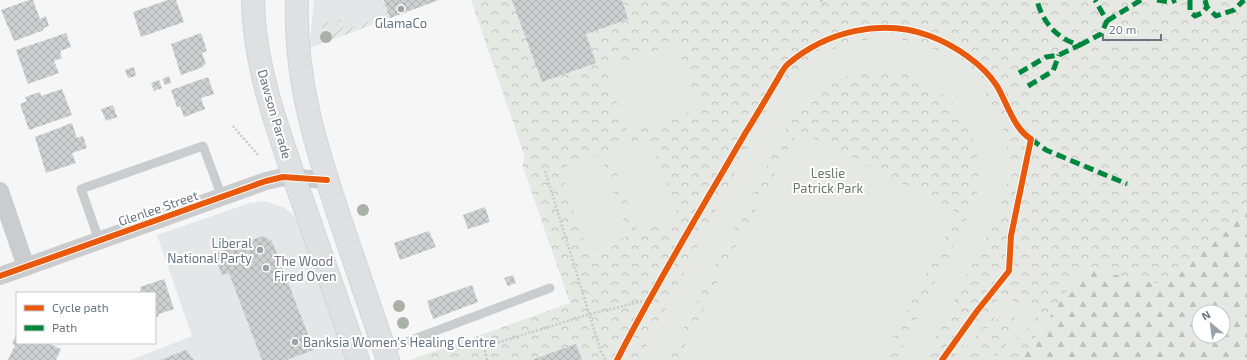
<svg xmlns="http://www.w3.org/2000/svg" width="1247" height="360" viewBox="0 0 1247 360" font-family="'Exo 2',sans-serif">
	<defs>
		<pattern id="forest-firs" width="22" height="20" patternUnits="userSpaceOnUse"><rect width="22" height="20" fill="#e5e8e3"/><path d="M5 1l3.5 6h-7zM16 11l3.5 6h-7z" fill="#bec1bd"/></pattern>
		<pattern id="park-crowns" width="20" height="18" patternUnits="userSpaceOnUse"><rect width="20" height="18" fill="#e5e8e3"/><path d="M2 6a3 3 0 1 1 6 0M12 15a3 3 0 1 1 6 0" fill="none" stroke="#bec1bd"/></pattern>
		<pattern id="garden-furrows" width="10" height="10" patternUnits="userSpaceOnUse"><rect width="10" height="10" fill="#e5e8e3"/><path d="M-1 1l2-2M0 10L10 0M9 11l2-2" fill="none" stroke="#bec1bd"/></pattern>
		<pattern id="building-cross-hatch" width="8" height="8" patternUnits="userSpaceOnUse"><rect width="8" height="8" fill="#cecfd0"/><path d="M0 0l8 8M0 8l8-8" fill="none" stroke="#abadae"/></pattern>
	</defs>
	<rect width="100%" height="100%" fill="#f6f6f6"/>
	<g fill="#e5e6e7">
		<path d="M 314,0 L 439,0 L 309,48 Z"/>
		<path d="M 265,201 L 285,208 L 295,216 L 298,222 L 347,360 L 131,360 L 192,336 L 157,235 L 250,203 Z"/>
	</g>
	<path fill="url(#forest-firs)" fill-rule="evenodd" d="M 1247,204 L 1247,360 L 1020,360 L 1083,268 L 1166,285 ZM 1199,312 L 1223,312 L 1223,336 L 1199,336 Z"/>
	<path fill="url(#park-crowns)" d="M 471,0 L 1247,0 L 1247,204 L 1166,285 L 1083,268 L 1020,360 L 410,360 L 570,303 L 522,164 L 525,157 Z"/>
	<path fill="url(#garden-furrows)" d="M 381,0 L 384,0 L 390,18 L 320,44 L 323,20 L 329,20 L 328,33 L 336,34 L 338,18 L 340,18 L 344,30 L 386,16 Z"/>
	<g fill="#e5e8e3">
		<path d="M 882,38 C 895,39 908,40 921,44 C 979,63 1017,125 1007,185 C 1005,198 999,210 994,222 L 924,360 L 896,360 L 975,203 C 1003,80 856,20 788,125 L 667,360 L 640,360 L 768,108 C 795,63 829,43 882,38 Z"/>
		<path d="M 676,43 L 700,108 L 628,134 L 605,69 Z"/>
		<path d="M 798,130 L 958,213 L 881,360 L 677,360 Z"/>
		<path d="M 649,136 L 679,218 L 638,233 L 609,151 Z"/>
		<path d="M 600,154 L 629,236 L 588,251 L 559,169 Z"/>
		<path d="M 1003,293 L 1015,302 L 1002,318 L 1000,316 L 965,360 L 961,360 L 998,314 L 996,312 L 957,360 L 952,360 L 992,310 L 991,308 Z"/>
		<path d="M 1025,306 L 1037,316 L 1023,334 L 1021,333 L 999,360 L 994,360 L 1018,330 L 1016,328 L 990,360 L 986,360 L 1013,326 L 1010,324 Z"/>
	</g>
	<g fill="url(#building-cross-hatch)">
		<path d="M 29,0 L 33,0 L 40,19 L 46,16 L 49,26 L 43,28 L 44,30 L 14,41 L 1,10 Z"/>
		<path d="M 168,0 L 176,0 L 184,22 L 141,37 L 133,12 Z"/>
		<path d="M 384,0 L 439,0 L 390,18 Z"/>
		<path d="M 512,0 L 622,0 L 628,19 L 586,34 L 596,63 L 542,82 Z"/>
		<path d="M 66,33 L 71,47 L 60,51 L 62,58 L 54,61 L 59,73 L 28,84 L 16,50 Z"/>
		<path d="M 201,33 L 207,51 L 202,53 L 206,64 L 202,66 L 203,67 L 181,75 L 171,44 Z"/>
		<path d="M 134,67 L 136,76 L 128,78 L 125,70 Z"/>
		<path d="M 169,76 L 171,83 L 165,85 L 162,79 Z"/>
		<path d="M 208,77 L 214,94 L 201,98 L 205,109 L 184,117 L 180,106 L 177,107 L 171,90 Z"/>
		<path d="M 159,80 L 162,88 L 154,91 L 151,83 Z"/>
		<path d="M 62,89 L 72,115 L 29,130 L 20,104 L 27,101 L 25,97 L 40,92 L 41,96 Z"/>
		<path d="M 113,105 L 117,117 L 106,121 L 101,109 Z"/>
		<path d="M 72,123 L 77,138 L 83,136 L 87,148 L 72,153 L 76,163 L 46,173 L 35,137 Z"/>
		<path d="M 485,207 L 490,222 L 468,229 L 463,215 Z"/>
		<path d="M 429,231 L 436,247 L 400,260 L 394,243 Z"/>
		<path d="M 263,236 L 272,241 L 314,350 L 286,360 L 262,360 L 229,273 L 222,275 L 214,254 Z"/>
		<path d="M 513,275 L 516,283 L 508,286 L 504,278 Z"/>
		<path d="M 164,279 L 174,309 L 159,314 L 159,316 L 155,318 L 155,293 L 136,293 L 141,291 L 140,287 Z"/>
		<path d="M 472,285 L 478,302 L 433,319 L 427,301 Z"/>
		<path d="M 17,333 L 17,343 L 48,343 L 61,349 L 56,360 L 8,360 L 15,345 L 12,344 Z"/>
		<path d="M 576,344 L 582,360 L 532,360 Z"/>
		<path d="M 186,350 L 194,360 L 160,360 Z"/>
	</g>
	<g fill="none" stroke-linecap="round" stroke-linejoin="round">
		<g stroke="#d3d4d5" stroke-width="24">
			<g id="primary">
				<path d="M 253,0 C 254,61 274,119 294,177 C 315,238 337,299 358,360"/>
				<path d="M 297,0 C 294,82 318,154 344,231 C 359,274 373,317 388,360"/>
			</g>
		</g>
		<g stroke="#c9cacb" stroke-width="2.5" stroke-dasharray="2 2" stroke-linecap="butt">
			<path d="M 821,0 L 823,5"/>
			<path d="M 233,126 L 258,155"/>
			<path d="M 545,171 L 601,352 L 606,360"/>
			<path d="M 487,360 L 484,347 L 590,314 L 648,300"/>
		</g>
		<g stroke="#cbcccd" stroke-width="9">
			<path d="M 99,240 L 81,189 L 203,146 L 222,197"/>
			<path d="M 385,350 L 550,288"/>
		</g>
		<g stroke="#cbcccd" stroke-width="18">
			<path d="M 0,191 L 26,267"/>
			<path d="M 0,276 L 266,181 L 283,177 L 327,180"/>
		</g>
		<use href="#primary" stroke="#dfe0e1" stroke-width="22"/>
		<g stroke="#00873e" stroke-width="5" stroke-dasharray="10 5" stroke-linecap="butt">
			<path d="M 1157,0 L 1171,2 L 1176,0"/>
			<path d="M 1190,0 L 1190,12 L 1195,16 L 1202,13 L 1207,7"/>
			<path d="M 1205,0 L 1207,7 L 1216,16 L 1234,10 L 1244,0"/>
			<path d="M 1107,21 L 1141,0"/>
			<path d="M 1080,45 L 1101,34 L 1107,21 L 1095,0"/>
			<path d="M 1019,73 L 1046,57 L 1059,55 L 1080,45 C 1058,40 1042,22 1037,0"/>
			<path d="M 1028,86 L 1053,71 L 1059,55"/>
			<path d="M 1031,139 L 1046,150 L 1127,184"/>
		</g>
		<g stroke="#fff" stroke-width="8">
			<g id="cycleway">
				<path d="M 0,276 L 266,181 L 283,177 L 327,180"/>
				<path d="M 617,360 C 657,282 702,208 746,132 C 756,116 766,99 776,82 C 780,76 783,68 788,64 C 827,31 882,18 930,36 C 954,45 983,64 997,86 C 1007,103 1014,129 1031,139 L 1011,236 L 1009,271 L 977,311 L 942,360"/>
			</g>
		</g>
		<use href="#cycleway" stroke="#e8590c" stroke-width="6"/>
	</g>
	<g fill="#aab2a7">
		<circle cx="326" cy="37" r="6"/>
		<circle cx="363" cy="210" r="6"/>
		<circle cx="399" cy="306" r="6"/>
		<circle cx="403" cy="323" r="6"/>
	</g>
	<g fill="#9aa3ab" stroke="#fff" stroke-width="1.5">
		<circle cx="401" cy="9" r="4"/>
		<circle cx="260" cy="250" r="4"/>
		<circle cx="266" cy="268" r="4"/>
		<circle cx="295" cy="342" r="4"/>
	</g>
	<g text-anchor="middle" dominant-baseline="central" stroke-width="4" stroke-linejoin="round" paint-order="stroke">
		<g font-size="13" fill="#697682" stroke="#fff" text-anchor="start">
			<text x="401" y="23" text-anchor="middle">GlamaCo</text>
			<text x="252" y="243" text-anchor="end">Liberal<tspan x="252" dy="15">National Party</tspan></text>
			<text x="274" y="261">The Wood<tspan x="274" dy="15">Fired Oven</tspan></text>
			<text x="303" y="342">Banksia Women's Healing Centre</text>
		</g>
		<g font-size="13" fill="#697682" stroke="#fff">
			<text transform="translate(275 114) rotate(74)">Dawson Parade</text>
			<text transform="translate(158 208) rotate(-19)">Glenlee Street</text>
		</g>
		<g font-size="13" fill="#6b7a67" stroke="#fff">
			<text x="828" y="173">Leslie<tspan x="828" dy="15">Patrick Park</tspan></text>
		</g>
	</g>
	<rect x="16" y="292" width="140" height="52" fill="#ffffff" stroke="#c3c8cd"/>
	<rect x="24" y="305" width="20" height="6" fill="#e8590c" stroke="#c3c8cd"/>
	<text x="52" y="312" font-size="12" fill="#697682">Cycle path</text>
	<rect x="24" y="325" width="20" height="6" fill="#00873e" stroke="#c3c8cd"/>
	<text x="52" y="332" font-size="12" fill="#697682">Path</text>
	<g transform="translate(1211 324) rotate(331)"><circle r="19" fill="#ffffff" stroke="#c3c8cd"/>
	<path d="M0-3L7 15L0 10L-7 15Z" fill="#9aa3ab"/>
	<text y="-6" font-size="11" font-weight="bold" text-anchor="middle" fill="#697682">N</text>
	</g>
	<path d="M1103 34v6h58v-6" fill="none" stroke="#697682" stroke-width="2"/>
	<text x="1109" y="34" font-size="12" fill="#697682" stroke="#ffffff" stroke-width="3" paint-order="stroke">20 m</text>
</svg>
